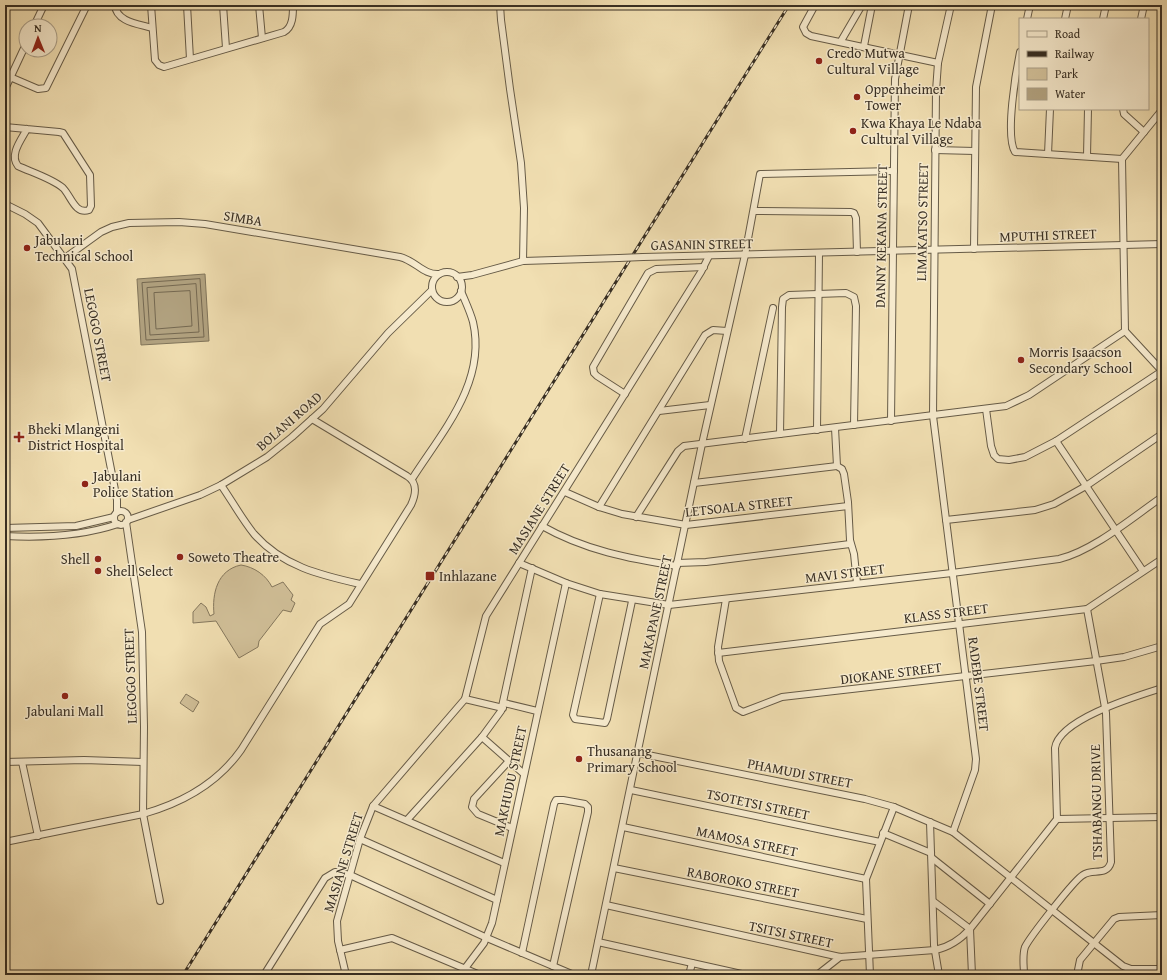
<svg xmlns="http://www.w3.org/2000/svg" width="1167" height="980" viewBox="0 0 1167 980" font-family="'Gentium Book Plus',serif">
	<rect width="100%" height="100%" fill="#f1dfb2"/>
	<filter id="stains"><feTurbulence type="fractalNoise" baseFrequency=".005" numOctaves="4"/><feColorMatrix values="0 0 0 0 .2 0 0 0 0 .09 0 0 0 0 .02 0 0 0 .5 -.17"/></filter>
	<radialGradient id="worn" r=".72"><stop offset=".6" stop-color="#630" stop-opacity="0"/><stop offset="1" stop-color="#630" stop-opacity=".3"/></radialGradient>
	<g fill="#d2c19a" stroke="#85785e">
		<path d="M 241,565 C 254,567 266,575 272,587 L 283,582 L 293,595 L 291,600 L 295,603 L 291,612 L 283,610 L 259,641 L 258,647 L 239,658 L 216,621 L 193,623 L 193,612 L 201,603 L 206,607 L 210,616 L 214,614 C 212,594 217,570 241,565 Z"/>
		<path d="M 186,694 L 199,702 L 193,712 L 180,703 Z"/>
	</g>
	<path fill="#b2a381" stroke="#81755b" d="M 205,274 L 209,341 L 141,345 L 137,279 Z"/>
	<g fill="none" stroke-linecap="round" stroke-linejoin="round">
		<g stroke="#756952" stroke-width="1">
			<path d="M 200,279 L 204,337 L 146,340 L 142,283 Z"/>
			<path d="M 196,284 L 199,332 L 150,335 L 147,288 Z"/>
			<path d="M 190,291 L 192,326 L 156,329 L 154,293 Z"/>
		</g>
		<g stroke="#665b47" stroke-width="8">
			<g id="minor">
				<path d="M 115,5 C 116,22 139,24 152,28"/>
				<path d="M 151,5 L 155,60 L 159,65 L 164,67 L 284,32 C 293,27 293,15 293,5"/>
				<path d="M 187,5 L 190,59"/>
				<path d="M 223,5 L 226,48"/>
				<path d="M 259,5 L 262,38"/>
				<path d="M 500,5 L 501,20 L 510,89 L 521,163 L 524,208 L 523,261"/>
				<path d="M 815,5 L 803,27 L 806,33 L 811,36 L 938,63"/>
				<path d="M 951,5 L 938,63 L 936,91 L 933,416 L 976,759 L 975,770 L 953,832"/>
				<path d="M 1027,19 L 1030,5"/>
				<path d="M 1065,19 L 1068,5"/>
				<path d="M 1103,19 L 1106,5"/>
				<path d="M 1141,19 L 1144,5"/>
				<path d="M 34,26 L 44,5"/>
				<path d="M 841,41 L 862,5"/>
				<path d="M 864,46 L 872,5"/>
				<path d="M 1020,52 C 1016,71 1005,136 1015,152 L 1122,159"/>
				<path d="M 10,77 L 38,89 L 46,88 L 87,5"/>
				<path d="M 5,89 L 26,44"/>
				<path d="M 1123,109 L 1124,114 L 1144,132"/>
				<path d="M 1162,110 L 1122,159 L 1125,331 L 1162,371"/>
				<path d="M 5,127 L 59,132 L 63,133 L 90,175 L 91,206 L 89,210 C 75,215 71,196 63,188 C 53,179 31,172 18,166 C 9,155 21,140 27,129"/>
				<path d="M 935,150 L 975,151"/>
				<path d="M 1048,154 L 1050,109"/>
				<path d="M 1087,156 L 1088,109"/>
				<path d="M 5,204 L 25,214 L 38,223 L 72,269 L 117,500 L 117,512"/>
				<path d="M 754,211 L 851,212 L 854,213 L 856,218 L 857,252"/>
				<path d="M 974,249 L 976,87 L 992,5"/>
				<path d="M 643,257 L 1162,244"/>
				<path d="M 65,258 L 101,232 L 112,227 L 129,223 L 179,222 L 205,224 L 400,257 C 416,261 423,275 439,274"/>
				<circle cx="447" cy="287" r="15"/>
				<path d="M 457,277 L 472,275 L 523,261 L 619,258"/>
				<path d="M 625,394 L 597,376 L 594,373 L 593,367 L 648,273 L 656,269 L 704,267"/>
				<path d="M 986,409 L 991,446 L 994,455 L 998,459 L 1009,460 L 1025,457 L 1056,441 L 1162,371"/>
				<path d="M 659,411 L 710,405"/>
				<path d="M 891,421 L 895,79 L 909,5"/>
				<path d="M 835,428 L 837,466 L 842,469 L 844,474 L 848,502 L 850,540 L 854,554 L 857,583"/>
				<path d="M 817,430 L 819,253"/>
				<path d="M 780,434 L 782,307 L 783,299 L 789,295 L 846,293 L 854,297 L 856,306 L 854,425"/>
				<path d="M 745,439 L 773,308"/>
				<path d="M 1056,441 L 1143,571"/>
				<path d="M 412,479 C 442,432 487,382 473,322 C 470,311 465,301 461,291"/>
				<path d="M 694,483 L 837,466"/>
				<path d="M 221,485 C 232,501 242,519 254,534 C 282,566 320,575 360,584"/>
				<path d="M 565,492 L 599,507 L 622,514 L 686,525 L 848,506"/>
				<path d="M 599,507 L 705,335 L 713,330 L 727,331"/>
				<circle cx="121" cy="518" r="7"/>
				<path d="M 636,517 L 678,451 L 684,446 L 1006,406 L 1029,395 L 1125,331"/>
				<path d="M 128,520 L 200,495 L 221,485 L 267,457 L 292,437 L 323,409 L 388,333 L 432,290"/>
				<path d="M 946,520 L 1035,510 L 1054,504 L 1086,486 L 1162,434"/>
				<path d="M 126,522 L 142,632 L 144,727 L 143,814 L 160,901"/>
				<path d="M 542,526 C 584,550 630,559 677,566"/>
				<path d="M 5,528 L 76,526 L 114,517"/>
				<path d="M 5,536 C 42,538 82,536 118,524"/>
				<path d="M 519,563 L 566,583 L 600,594 L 669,605 L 952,573 L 1059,559 C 1093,551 1133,517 1162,497"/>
				<path d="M 677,563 L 706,562 L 850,544"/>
				<path d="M 600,594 L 573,715 L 575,719 L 605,723 L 607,719 L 632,601"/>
				<path d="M 726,599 L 718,647 L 719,661 L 736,708 L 743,712 L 782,697 L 1096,661 L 1124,657 L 1162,646"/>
				<path d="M 718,653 L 1087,609 L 1162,559"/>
				<path d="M 465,699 L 503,708"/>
				<path d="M 504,703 L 537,711"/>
				<path d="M 482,737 L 524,774"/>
				<path d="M 638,753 L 865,799 L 894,807 L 953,832 L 1123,966 L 1131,969 L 1162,969"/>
				<path d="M 509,761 L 474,799 L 472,807 L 478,814 L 512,828"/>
				<path d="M 5,762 L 84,760 L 143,762"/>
				<path d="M 22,762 L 38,836"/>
				<path d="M 631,790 L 880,842"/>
				<path d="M 373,806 L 504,863"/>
				<path d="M 1057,819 L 1162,817"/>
				<path d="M 407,820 L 482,737 L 501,711 L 532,568"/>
				<path d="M 930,822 L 934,945 L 939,975"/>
				<path d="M 623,827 L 866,879"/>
				<path d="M 883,833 L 931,853"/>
				<path d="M 360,839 L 497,900"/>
				<path d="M 5,842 L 143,814 C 182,803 217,784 241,750 L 320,624 L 349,604 L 411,505 C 416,494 418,483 407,476 L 312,419"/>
				<path d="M 932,858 L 990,904"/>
				<path d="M 614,868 L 867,919"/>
				<path d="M 934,902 L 970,929"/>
				<path d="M 606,905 L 840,957 L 935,950 C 950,947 960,940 970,929 L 1057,819 L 1055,748 C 1059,719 1137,696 1162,688"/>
				<path d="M 970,929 L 972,975"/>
				<path d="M 598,942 L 746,975"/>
				<path d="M 340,950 L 392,938 L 480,975"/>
				<path d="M 522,953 L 554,804 L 556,800 L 563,800 L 585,804 L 588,807 L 588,812 L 553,966"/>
				<path d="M 264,975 L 325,878 L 335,872 L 350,875 L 487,938 L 574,975"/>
				<path d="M 346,975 L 338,941 L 337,921 L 360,839 L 373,806 L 465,699 L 486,616 L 701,272 L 709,256"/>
				<path d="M 460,975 L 484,943 L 492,923 L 566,583"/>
				<path d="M 591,975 L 702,444 L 745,255 L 760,174 L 894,171"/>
				<path d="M 689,975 L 692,963"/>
				<path d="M 817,975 L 840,957"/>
				<path d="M 870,975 L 866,879 L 894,807"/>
				<path d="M 1024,975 C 1024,966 1022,956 1025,947 C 1030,937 1074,880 1083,875 C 1092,868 1107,877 1111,862 L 1106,713 L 1087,609"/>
				<path d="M 1077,975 L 1080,960 L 1114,919 L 1119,917 L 1162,915"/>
			</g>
		</g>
		<use href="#minor" stroke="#f6eacd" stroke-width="6"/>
		<g stroke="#382f23" stroke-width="3">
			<path id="rail" d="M 183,975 L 789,5"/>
		</g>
		<use href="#rail" stroke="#f6eacd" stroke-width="1.5" stroke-dasharray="4.5" stroke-linecap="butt"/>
		<g stroke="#665b47" stroke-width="8" stroke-linecap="butt">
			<path id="minor-bridge" d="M 619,258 L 643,257"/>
		</g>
		<use href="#minor-bridge" stroke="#f6eacd" stroke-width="6"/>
	</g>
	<g fill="#8f2418" stroke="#f6eacd" stroke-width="1.5">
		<circle cx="819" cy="61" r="4"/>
		<circle cx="857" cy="97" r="4"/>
		<circle cx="853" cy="131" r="4"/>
		<circle cx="27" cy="248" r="4"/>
		<circle cx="1021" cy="360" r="4"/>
		<path d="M17 431h4v4h4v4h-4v4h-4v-4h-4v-4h4z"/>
		<circle cx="85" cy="484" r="4"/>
		<circle cx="180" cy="557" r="4"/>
		<circle cx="98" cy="559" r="4"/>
		<circle cx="98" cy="571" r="4"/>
		<rect x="425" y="571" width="10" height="10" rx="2"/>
		<circle cx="65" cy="696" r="4"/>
		<circle cx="579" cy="759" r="4"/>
	</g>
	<g text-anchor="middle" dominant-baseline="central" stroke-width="3" stroke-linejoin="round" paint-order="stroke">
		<g font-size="14" fill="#382f23" stroke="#f6eacd" text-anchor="start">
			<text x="827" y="53">Credo Mutwa<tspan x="827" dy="16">Cultural Village</tspan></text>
			<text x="865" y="89">Oppenheimer<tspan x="865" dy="16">Tower</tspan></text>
			<text x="861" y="123">Kwa Khaya Le Ndaba<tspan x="861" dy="16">Cultural Village</tspan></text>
			<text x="35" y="240">Jabulani<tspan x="35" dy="16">Technical School</tspan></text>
			<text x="1029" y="352">Morris Isaacson<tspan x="1029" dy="16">Secondary School</tspan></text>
			<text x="28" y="429">Bheki Mlangeni<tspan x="28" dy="16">District Hospital</tspan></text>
			<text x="93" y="476">Jabulani<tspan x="93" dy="16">Police Station</tspan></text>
			<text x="188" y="557">Soweto Theatre</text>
			<text x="90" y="559" text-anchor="end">Shell</text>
			<text x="106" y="571">Shell Select</text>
			<text x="439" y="576">Inhlazane</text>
			<text x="65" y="711" text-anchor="middle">Jabulani Mall</text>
			<text x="587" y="751">Thusanang<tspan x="587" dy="16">Primary School</tspan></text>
		</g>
		<g font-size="14" fill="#382f23" stroke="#f6eacd">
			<text transform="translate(243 218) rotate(9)">SIMBA</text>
			<text transform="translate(922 222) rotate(-89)">LIMAKATSO STREET</text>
			<text transform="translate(1048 235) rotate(-2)">MPUTHI STREET</text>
			<text transform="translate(881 236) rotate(-89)">DANNY KEKANA STREET</text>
			<text transform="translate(702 244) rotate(-1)">GASANIN STREET</text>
			<text transform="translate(98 335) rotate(79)">LEGOGO STREET</text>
			<text transform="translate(289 421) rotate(-41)">BOLANI ROAD</text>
			<text transform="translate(739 506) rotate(-6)">LETSOALA STREET</text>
			<text transform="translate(539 509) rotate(-58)">MASIANE STREET</text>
			<text transform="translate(845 573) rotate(-7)">MAVI STREET</text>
			<text transform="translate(655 612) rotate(-78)">MAKAPANE STREET</text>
			<text transform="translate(946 613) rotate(-7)">KLASS STREET</text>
			<text transform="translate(891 673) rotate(-7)">DIOKANE STREET</text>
			<text transform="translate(130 676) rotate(-92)">LEGOGO STREET</text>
			<text transform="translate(979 684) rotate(83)">RADEBE STREET</text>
			<text transform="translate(800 773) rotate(11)">PHAMUDI STREET</text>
			<text transform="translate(510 781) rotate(-78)">MAKHUDU STREET</text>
			<text transform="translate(1096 802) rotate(-91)">TSHABANGU DRIVE</text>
			<text transform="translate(758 804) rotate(12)">TSOTETSI STREET</text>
			<text transform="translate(747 841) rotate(12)">MAMOSA STREET</text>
			<text transform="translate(343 862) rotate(-73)">MASIANE STREET</text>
			<text transform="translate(743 882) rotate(11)">RABOROKO STREET</text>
			<text transform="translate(791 934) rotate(12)">TSITSI STREET</text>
		</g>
	</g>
	<rect width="1167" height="980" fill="none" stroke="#f1dfb2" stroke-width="20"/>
	<rect x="6" y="6" width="1155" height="968" fill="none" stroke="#382f23" stroke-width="2"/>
	<rect x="10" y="10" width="1147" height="960" fill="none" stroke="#382f23"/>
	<rect x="1019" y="18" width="130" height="92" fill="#f6eacd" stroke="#aa9f89"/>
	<rect x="1027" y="31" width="20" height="6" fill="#f6eacd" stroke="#aa9f89"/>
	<text x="1055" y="38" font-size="12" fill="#382f23">Road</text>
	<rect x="1027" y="51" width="20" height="6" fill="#382f23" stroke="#aa9f89"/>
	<text x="1055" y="58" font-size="12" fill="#382f23">Railway</text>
	<rect x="1027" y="68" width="20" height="12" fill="#d2c19a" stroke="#aa9f89"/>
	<text x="1055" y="78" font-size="12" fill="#382f23">Park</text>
	<rect x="1027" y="88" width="20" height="12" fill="#b2a381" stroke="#aa9f89"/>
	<text x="1055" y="98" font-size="12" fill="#382f23">Water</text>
	<g transform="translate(38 38) rotate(359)"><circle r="19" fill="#f6eacd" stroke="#aa9f89"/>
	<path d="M0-3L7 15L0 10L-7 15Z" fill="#8f2418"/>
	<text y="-6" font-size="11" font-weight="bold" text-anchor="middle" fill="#382f23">N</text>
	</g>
	<rect width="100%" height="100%" filter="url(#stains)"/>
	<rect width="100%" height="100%" fill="url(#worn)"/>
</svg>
